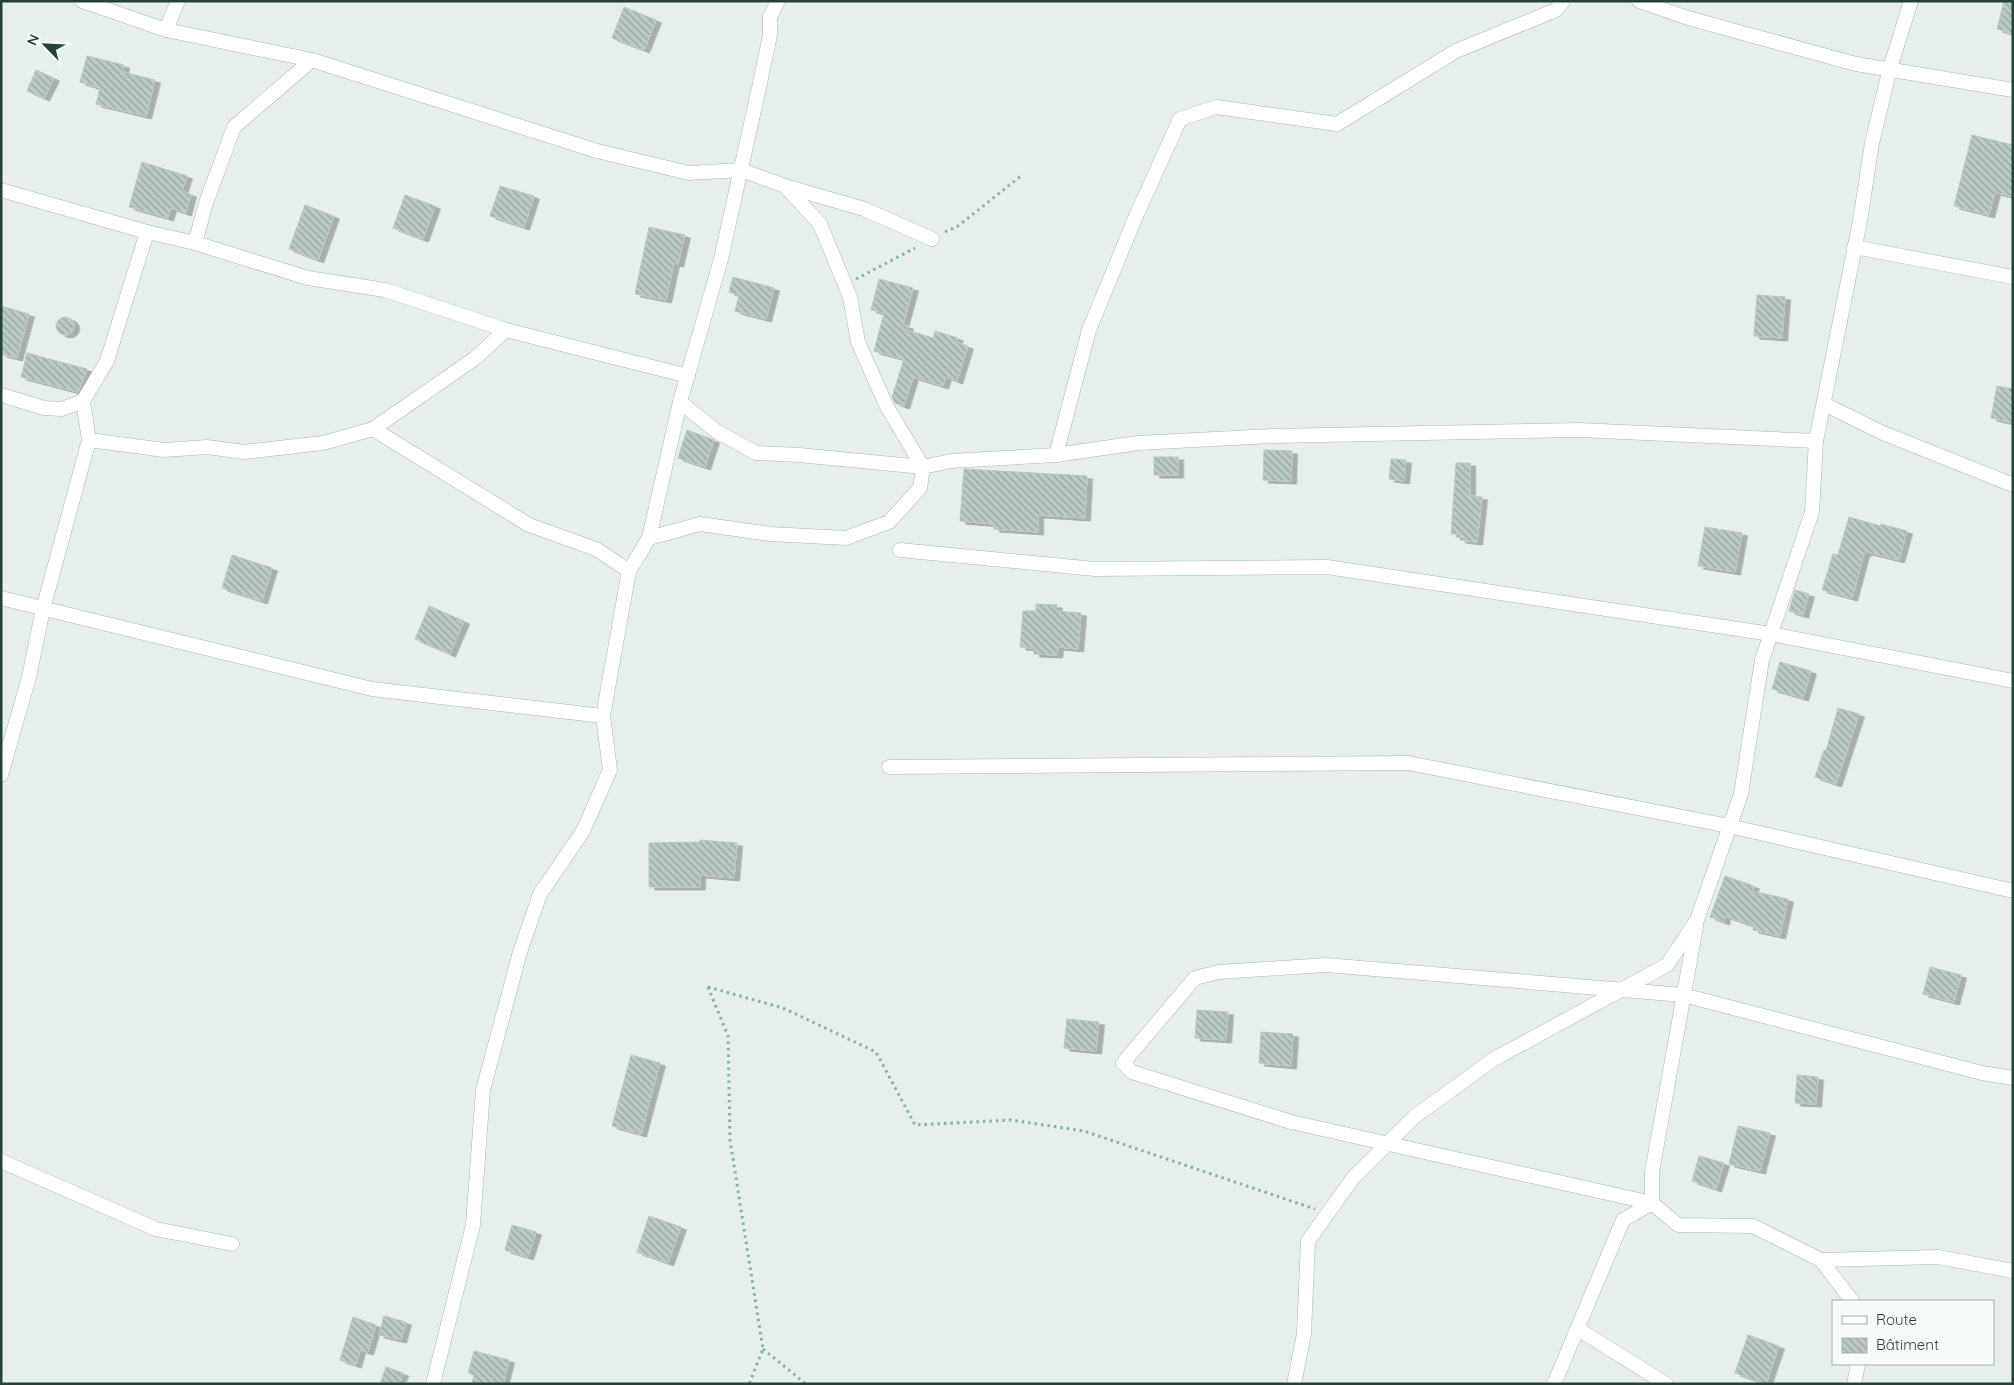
<svg xmlns="http://www.w3.org/2000/svg" width="2014" height="1385" viewBox="0 0 2014 1385" font-family="Quicksand,sans-serif">
	<defs>
		<pattern id="building-back-hatch" width="6" height="6" patternUnits="userSpaceOnUse" patternTransform="scale(1.25)"><rect width="6" height="6" fill="#bbcac4"/><path d="M-1 5l2 2M0 0l6 6M5-1l2 2" fill="none" stroke="#98a6a0"/></pattern>
		<filter id="shadow"><feDropShadow dx="5.5" dy="3" stdDeviation="0" flood-color="#0004"/></filter>
	</defs>
	<rect width="100%" height="100%" fill="#e6efeb"/>
	<g fill="url(#building-back-hatch)" stroke="#b8c9c2" filter="url(#shadow)">
		<path d="M 2004,1 L 2013,1 L 2013,34 L 1997,29 Z"/>
		<path d="M 624,7 L 656,20 L 644,50 L 612,38 Z"/>
		<path d="M 87,56 L 124,65 L 123,72 L 155,80 L 146,116 L 96,104 L 100,88 L 80,82 Z"/>
		<path d="M 36,70 L 54,78 L 44,98 L 27,91 Z"/>
		<path d="M 1972,135 L 2013,145 L 2013,197 L 1995,192 L 1989,215 L 1954,206 Z"/>
		<path d="M 142,162 L 187,176 L 182,191 L 191,194 L 186,213 L 171,208 L 168,218 L 129,207 Z"/>
		<path d="M 500,186 L 534,196 L 524,227 L 490,216 Z"/>
		<path d="M 405,195 L 435,206 L 423,239 L 393,228 Z"/>
		<path d="M 305,205 L 334,216 L 318,260 L 289,249 Z"/>
		<path d="M 649,227 L 685,235 L 678,264 L 674,263 L 666,300 L 635,294 Z"/>
		<path d="M 733,277 L 774,288 L 766,319 L 735,311 L 739,295 L 729,292 Z"/>
		<path d="M 879,279 L 913,288 L 903,325 L 908,326 L 907,330 L 933,338 L 935,331 L 958,338 L 956,342 L 968,346 L 957,381 L 946,377 L 943,386 L 913,377 L 904,406 L 895,403 L 892,397 L 904,359 L 874,351 L 884,313 L 871,310 Z"/>
		<path d="M 1757,295 L 1785,297 L 1782,338 L 1754,336 Z"/>
		<path d="M 1,306 L 29,314 L 17,358 L 1,354 Z"/>
		<circle cx="65" cy="326" r="9"/>
		<path d="M 27,353 L 87,369 L 78,392 L 21,377 Z"/>
		<path d="M 1997,386 L 2013,389 L 2013,423 L 1991,418 Z"/>
		<path d="M 687,430 L 714,440 L 705,467 L 678,458 Z"/>
		<path d="M 1264,450 L 1292,451 L 1291,481 L 1263,480 Z"/>
		<rect x="1154" y="457" width="24" height="18"/>
		<path d="M 1391,459 L 1406,460 L 1404,481 L 1389,479 Z"/>
		<path d="M 1456,463 L 1470,463 L 1470,496 L 1482,497 L 1477,542 L 1460,540 L 1460,534 L 1451,534 Z"/>
		<path d="M 964,469 L 1087,476 L 1085,518 L 1038,515 L 1038,532 L 994,529 L 994,524 L 960,521 Z"/>
		<path d="M 1849,517 L 1880,526 L 1881,524 L 1907,531 L 1899,560 L 1867,552 L 1864,554 L 1852,598 L 1822,590 L 1833,554 L 1838,555 Z"/>
		<path d="M 1705,527 L 1742,533 L 1735,572 L 1698,566 Z"/>
		<path d="M 232,555 L 272,568 L 262,601 L 222,588 Z"/>
		<path d="M 1795,590 L 1809,594 L 1803,615 L 1789,611 Z"/>
		<path d="M 1036,604 L 1057,605 L 1056,611 L 1081,613 L 1078,649 L 1058,647 L 1057,655 L 1034,654 L 1034,648 L 1020,647 L 1023,611 L 1036,611 Z"/>
		<path d="M 429,606 L 464,621 L 450,654 L 415,639 Z"/>
		<path d="M 1780,662 L 1811,671 L 1803,698 L 1772,689 Z"/>
		<path d="M 1838,708 L 1859,714 L 1836,784 L 1815,777 L 1824,750 L 1826,751 Z"/>
		<path d="M 700,840 L 737,843 L 734,878 L 700,875 L 700,887 L 649,887 L 649,843 L 700,842 Z"/>
		<path d="M 1725,876 L 1754,886 L 1752,891 L 1788,899 L 1780,936 L 1753,930 L 1754,926 L 1725,916 L 1724,922 L 1710,917 Z"/>
		<path d="M 1930,967 L 1961,975 L 1954,1002 L 1923,994 Z"/>
		<path d="M 1197,1010 L 1228,1012 L 1226,1040 L 1195,1038 Z"/>
		<path d="M 1067,1019 L 1099,1022 L 1096,1051 L 1064,1048 Z"/>
		<path d="M 1261,1032 L 1293,1034 L 1291,1066 L 1259,1063 Z"/>
		<path d="M 631,1055 L 660,1063 L 641,1134 L 612,1126 Z"/>
		<path d="M 1797,1075 L 1818,1077 L 1816,1104 L 1795,1103 Z"/>
		<path d="M 1738,1126 L 1770,1133 L 1760,1171 L 1729,1164 Z"/>
		<path d="M 1699,1156 L 1724,1163 L 1716,1189 L 1692,1181 Z"/>
		<path d="M 649,1216 L 681,1227 L 668,1263 L 637,1252 Z"/>
		<path d="M 512,1225 L 536,1232 L 528,1257 L 505,1250 Z"/>
		<path d="M 384,1316 L 406,1322 L 401,1340 L 379,1335 Z"/>
		<path d="M 353,1317 L 376,1325 L 368,1352 L 360,1350 L 356,1365 L 340,1360 Z"/>
		<path d="M 1748,1335 L 1779,1346 L 1766,1384 L 1735,1373 Z"/>
		<path d="M 474,1351 L 509,1360 L 503,1384 L 472,1384 L 474,1375 L 468,1373 Z"/>
		<path d="M 386,1367 L 403,1373 L 399,1384 L 380,1384 Z"/>
	</g>
	<g fill="none" stroke-linecap="round" stroke-linejoin="round">
		<g stroke="#a8b8b2" stroke-width="15">
			<g id="minor">
				<path d="M 82,1 L 166,30 L 312,60 L 597,151 L 689,173 L 741,170 L 785,186 L 820,224 L 850,297 L 858,342 L 887,407 L 923,467 L 920,488 L 889,522 L 846,538 L 770,534 L 700,524 L 649,538"/>
				<path d="M 1639,1 L 1688,18 L 1856,64 L 2013,90"/>
				<path d="M 166,30 L 178,1"/>
				<path d="M 785,186 L 864,209 L 932,239"/>
				<path d="M 1,190 L 147,232"/>
				<path d="M 195,243 L 308,278 L 385,290 L 506,330 L 688,376"/>
				<path d="M 1854,247 L 2013,277"/>
				<path d="M 1,395 L 44,408 L 62,409 L 83,401 L 107,361 L 147,232 L 195,243 L 206,203 L 234,127 L 312,60"/>
				<path d="M 83,401 L 89,440 L 164,450 L 207,447 L 244,452 L 323,443 L 373,429 L 474,359 L 506,330"/>
				<path d="M 680,402 L 716,431 L 756,453 L 799,455 L 923,467 L 951,461 L 1056,455 L 1138,443 L 1272,436 L 1579,430 L 1816,441"/>
				<path d="M 1824,404 L 1883,433 L 2013,485"/>
				<path d="M 373,429 L 529,525 L 596,549 L 629,571"/>
				<path d="M 1056,455 L 1089,330 L 1136,216 L 1180,119 L 1216,107 L 1337,124 L 1456,51 L 1556,10 L 1563,1"/>
				<path d="M 900,550 L 1095,569 L 1327,567 L 1771,634 L 2013,681"/>
				<path d="M 1,598 L 372,689 L 603,716"/>
				<path d="M 889,767 L 1408,763 L 1729,826 L 2013,891"/>
				<path d="M 1,775 L 29,677 L 43,609 L 89,440"/>
				<path d="M 1696,927 L 1652,1172 L 1652,1203 L 1678,1225 L 1753,1226 L 1821,1260 L 1852,1301"/>
				<path d="M 1,1161 L 156,1229 L 232,1244"/>
				<path d="M 1821,1260 L 1938,1257 L 2013,1271"/>
				<path d="M 1578,1329 L 1666,1384"/>
				<path d="M 433,1384 L 473,1225 L 483,1090 L 520,952 L 540,894 L 583,831 L 610,770 L 603,716 L 629,571 L 649,538 L 680,402 L 721,259 L 760,83 L 770,35 L 770,17 L 778,1"/>
				<path d="M 1294,1384 L 1304,1334 L 1308,1241 L 1353,1178 L 1414,1117 L 1494,1059 L 1667,965 L 1697,920 L 1741,794 L 1762,660 L 1812,512 L 1816,441 L 1860,221 L 1872,143 L 1890,68 L 1911,1"/>
				<path d="M 1554,1384 L 1623,1220 L 1652,1203 L 1291,1122 L 1132,1072 L 1123,1063 L 1195,978 L 1219,972 L 1326,965 L 1683,995 L 1982,1073 L 2013,1078"/>
				<path d="M 1854,1384 L 1858,1364"/>
			</g>
		</g>
		<g stroke="#86b3a5" stroke-width="3" stroke-dasharray="2.5 4" stroke-linecap="butt">
			<path d="M 945,232 L 958,226 L 1021,176"/>
			<path d="M 856,279 L 915,248"/>
			<path d="M 708,987 L 783,1008 L 876,1052 L 915,1125 L 1011,1120 L 1084,1131 L 1315,1209"/>
			<path d="M 708,987 L 728,1036 L 730,1140 L 763,1349 L 749,1384"/>
			<path d="M 763,1349 L 806,1384"/>
		</g>
		<use href="#minor" stroke="#fff" stroke-width="14"/>
	</g>
	<rect width="2014" height="1385" fill="none" stroke="#24423a" stroke-width="5"/>
	<rect x="1832" y="1300" width="162" height="65" fill="#f7fbf9" stroke="#a3b1ad"/>
	<rect x="1842" y="1316" width="25" height="8" fill="#ffffff" stroke="#a3b1ad"/>
	<text x="1876" y="1325" font-size="15" fill="#24423a">Route</text>
	<rect x="1842" y="1338" width="25" height="15" fill="url(#building-back-hatch)" stroke="#a3b1ad"/>
	<text x="1876" y="1350" font-size="15" fill="#24423a">Bâtiment</text>
	<g transform="translate(45 45) rotate(294)" stroke="#f7fbf9" stroke-width="4" paint-order="stroke">
	<path d="M0-4L9 19L0 12L-9 19Z" fill="#24423a"/>
	<text y="-8" font-size="14" font-weight="bold" text-anchor="middle" fill="#24423a">N</text>
	</g>
</svg>
